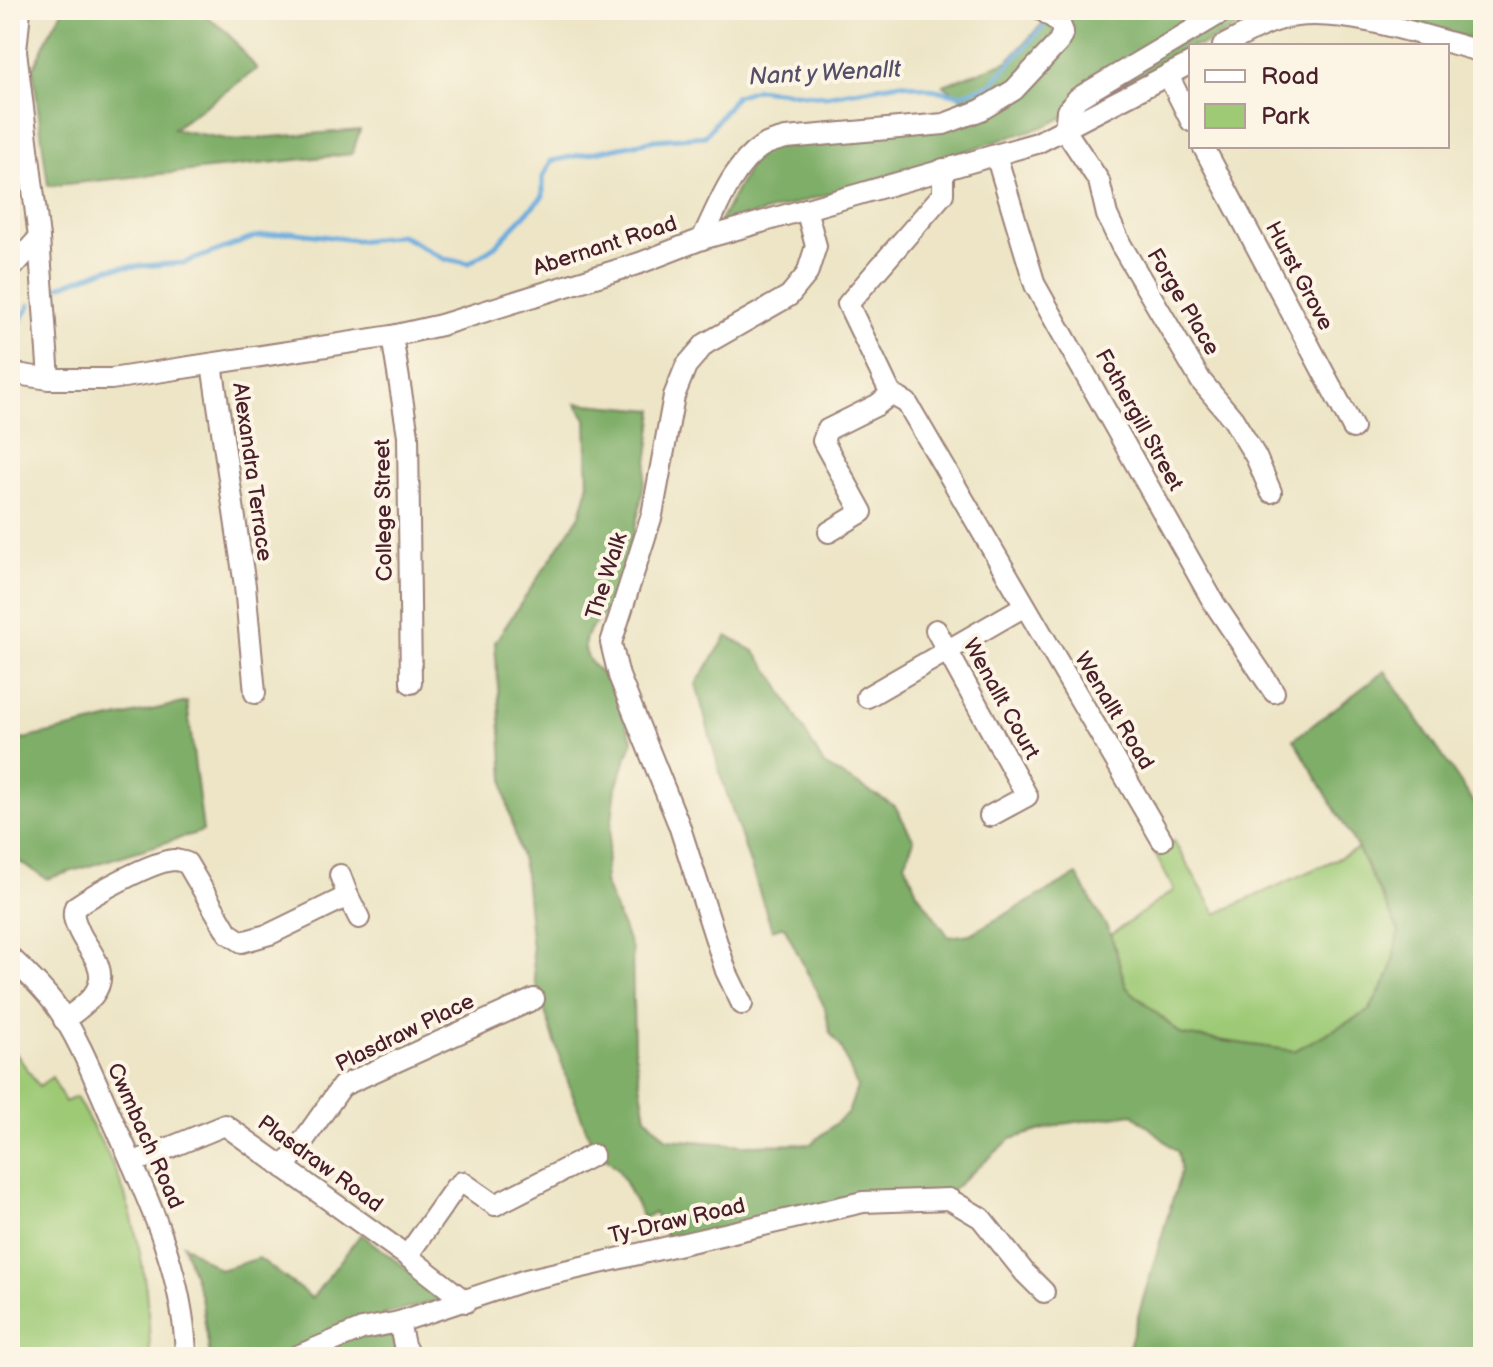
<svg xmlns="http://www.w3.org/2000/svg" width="1493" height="1367" viewBox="0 0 1493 1367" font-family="'Balsamiq Sans',sans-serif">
	<rect width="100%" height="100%" fill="#fcf5e5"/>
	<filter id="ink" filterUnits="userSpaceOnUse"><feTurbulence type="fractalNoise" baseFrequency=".0125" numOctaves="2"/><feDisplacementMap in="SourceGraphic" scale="16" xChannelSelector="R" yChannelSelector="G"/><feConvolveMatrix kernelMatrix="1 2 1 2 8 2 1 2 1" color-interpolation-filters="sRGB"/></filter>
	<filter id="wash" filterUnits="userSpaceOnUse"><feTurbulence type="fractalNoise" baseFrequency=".006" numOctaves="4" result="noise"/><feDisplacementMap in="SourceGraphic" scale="32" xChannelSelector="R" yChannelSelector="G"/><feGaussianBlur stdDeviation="1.8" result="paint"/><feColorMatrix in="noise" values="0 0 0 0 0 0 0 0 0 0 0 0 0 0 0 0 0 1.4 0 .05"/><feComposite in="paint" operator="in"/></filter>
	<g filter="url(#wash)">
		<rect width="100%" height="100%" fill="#ede5c6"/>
		<g fill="#9eca76" stroke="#747450" stroke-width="2">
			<path d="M 1174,841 L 1216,914 L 1358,849 L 1399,932 L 1390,974 L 1369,1011 L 1294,1051 L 1182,1035 L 1126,987 L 1111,935 L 1174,890 L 1154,852 Z"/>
			<path d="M 15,1052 L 39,1086 L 52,1077 L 65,1102 L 76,1097 C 90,1123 106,1148 117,1174 C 140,1230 150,1297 150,1357 L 10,1357 L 10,1056 Z"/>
		</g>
		<g fill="#7eae67" stroke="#646649" stroke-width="2">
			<path d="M 63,10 L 197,10 L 227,32 L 257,69 L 173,129 L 232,140 L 360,130 L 352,154 L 48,186 L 33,69 L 48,36 Z"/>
			<path d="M 1055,10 L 1285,10 L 1259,17 L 1200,46 L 1191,46 L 1191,50 L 1048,125 L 833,193 L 718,225 L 751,163 L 767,149 L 969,118 L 960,97 L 943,85 L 1008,61 Z"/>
			<path d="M 1356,10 L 1483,10 L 1483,42 Z"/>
			<path d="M 576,403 L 654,410 C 646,476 637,541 612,603 C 607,617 586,626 585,642 C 583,662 600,669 609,683 C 619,701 625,722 633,740 L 616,787 L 604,882 L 632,950 L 634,1048 L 646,1117 L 667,1139 L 744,1145 L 811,1144 L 848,1113 L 857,1087 L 841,1047 L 830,1033 L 825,1008 L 784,926 L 772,930 L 720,773 L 696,684 L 727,636 L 754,651 L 772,674 L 824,765 L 895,806 L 914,840 L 905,863 L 917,892 L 949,937 L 970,934 L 1077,875 L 1111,935 L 1126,987 L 1182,1035 L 1294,1051 L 1369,1011 L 1390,974 L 1399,931 L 1358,849 L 1294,739 L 1385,671 L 1483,816 L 1483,1357 L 1126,1357 L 1181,1171 L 1178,1152 L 1133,1114 L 1062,1124 L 1011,1139 L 950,1192 L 667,1239 L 654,1213 L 643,1218 L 618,1169 L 592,1145 L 568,1082 L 535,981 L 525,874 L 505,794 L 495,642 L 580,515 L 588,487 L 586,419 Z"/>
			<path d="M 187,702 L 203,831 L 47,879 L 10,856 L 10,742 Z"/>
			<path d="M 361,1234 L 446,1299 L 383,1315 L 402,1357 L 210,1357 L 201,1297 L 183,1244 L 220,1270 L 259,1258 L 312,1298 Z"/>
		</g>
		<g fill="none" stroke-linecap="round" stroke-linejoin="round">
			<g stroke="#69abdd" stroke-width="5">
				<path d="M 50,290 L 109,268 L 184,263 L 255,237 L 290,232 L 362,241 L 401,235 L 444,259 L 469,263 L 495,246 L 543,196 L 543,177 L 551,161 L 655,140 L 705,136 L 736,96 L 757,89 L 825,96 L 901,83 L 960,95 L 991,84 L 1043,27"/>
				<path d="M 10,338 L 30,305"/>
			</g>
		</g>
	</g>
	<g filter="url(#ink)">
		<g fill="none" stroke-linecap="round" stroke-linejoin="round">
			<g stroke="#9c8278" stroke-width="24">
				<g id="street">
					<path d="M 20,10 L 16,51 L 39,238 L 49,379"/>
					<path d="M 1226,10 L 1078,98 L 1067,111 L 1065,130 L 1099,181 L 1107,215 L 1121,245 L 1201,381 L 1233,419 L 1256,457 L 1271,492"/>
					<path d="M 1223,46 C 1245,34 1271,19 1296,16 C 1351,9 1430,38 1483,52"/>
					<path d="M 1168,75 L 1191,121"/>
					<path d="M 1203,146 L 1353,428"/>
					<path d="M 996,155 L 1035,285 L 1214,603 L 1274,692"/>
					<path d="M 702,239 C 717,209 732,166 761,147 C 768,142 778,140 786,138 L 944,124 L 981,110 L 1014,90 L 1058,43 L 1063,32 L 1059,22 L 1042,10"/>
					<path d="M 10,270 L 39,238"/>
					<path d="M 392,336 L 408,435 L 411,683"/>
					<path d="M 212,364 L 245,586 L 255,693"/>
					<path d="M 10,373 L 49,379 L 111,379 L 392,336 L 441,325 L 640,263 L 702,239 L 1037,143 L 1191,63"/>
					<path d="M 891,394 L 907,403 L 1162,840"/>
					<path d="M 891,394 L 848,304 L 943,194 L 943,169"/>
					<path d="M 829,532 L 862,512 L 823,441 L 827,430 L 877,405 L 891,394"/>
					<path d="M 936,630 L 1027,796 L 990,816"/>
					<path d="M 867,697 L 1023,607"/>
					<path d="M 340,875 L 348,896"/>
					<path d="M 10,957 C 26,972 43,988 56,1006 C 79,1038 94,1078 110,1114 C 145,1192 184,1270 186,1357"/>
					<path d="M 742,1004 L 726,971 L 679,825 L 619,676 L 611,643 L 652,515 L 674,396 L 686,366 L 705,344 L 789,296 L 807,274 L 816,246 L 806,209"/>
					<path d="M 64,1020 C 82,1007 108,991 98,965 C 94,953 84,943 79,931 C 75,922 72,916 75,907 C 94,894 152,861 174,860 C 175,860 186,862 187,863 L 228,933 L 242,942 L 270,934 L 348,896 L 359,918"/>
					<path d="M 132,1163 L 225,1125 L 407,1256 L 466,1302"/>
					<path d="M 284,1168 L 342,1086 L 534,999"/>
					<path d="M 407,1256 L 455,1188 L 462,1182 L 495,1205 L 593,1155"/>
					<path d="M 399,1322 L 404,1345 L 410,1357"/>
					<path d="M 295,1357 L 362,1329 L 399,1322 L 526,1280 L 863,1202 L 949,1199 L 981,1218 L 1025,1273 L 1044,1292"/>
				</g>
			</g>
			<use href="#street" stroke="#fff" stroke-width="20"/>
		</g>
	</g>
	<g text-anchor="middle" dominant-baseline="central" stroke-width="8" stroke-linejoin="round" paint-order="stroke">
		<g font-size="22" fill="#4a1f2b" stroke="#fcf5e5">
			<text transform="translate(605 246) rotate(-18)">Abernant Road</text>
			<text transform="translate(1299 276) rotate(62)">Hurst Grove</text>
			<text transform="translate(1183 302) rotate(59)">Forge Place</text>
			<text transform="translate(1139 420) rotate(61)">Fothergill Street</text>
			<text transform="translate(252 472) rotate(82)">Alexandra Terrace</text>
			<text transform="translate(384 510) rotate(-91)">College Street</text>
			<text transform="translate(607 576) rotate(-72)">The Walk</text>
			<text transform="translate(1001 699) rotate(61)">Wenallt Court</text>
			<text transform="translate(1114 711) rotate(59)">Wenallt Road</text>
			<text transform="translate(405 1033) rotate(-26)">Plasdraw Place</text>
			<text transform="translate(145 1136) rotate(66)">Cwmbach Road</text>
			<text transform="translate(320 1164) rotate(36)">Plasdraw Road</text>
			<text transform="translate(677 1221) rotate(-13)">Ty-Draw Road</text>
		</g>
		<g font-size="24" font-style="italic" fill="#555069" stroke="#fcf5e5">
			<text transform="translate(825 73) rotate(-3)">Nant y Wenallt</text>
		</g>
	</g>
	<rect width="1493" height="1367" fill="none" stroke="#fcf5e5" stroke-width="40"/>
	<rect x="1189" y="44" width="260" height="104" fill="#fcf5e5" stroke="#b59f9b" stroke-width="2"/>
	<rect x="1205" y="70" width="40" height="12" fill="#ffffff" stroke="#b59f9b" stroke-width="2"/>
	<text x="1261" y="84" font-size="24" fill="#4a1f2b">Road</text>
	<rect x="1205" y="104" width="40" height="24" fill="#9eca76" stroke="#b59f9b" stroke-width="2"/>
	<text x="1261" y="124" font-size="24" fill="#4a1f2b">Park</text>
</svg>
